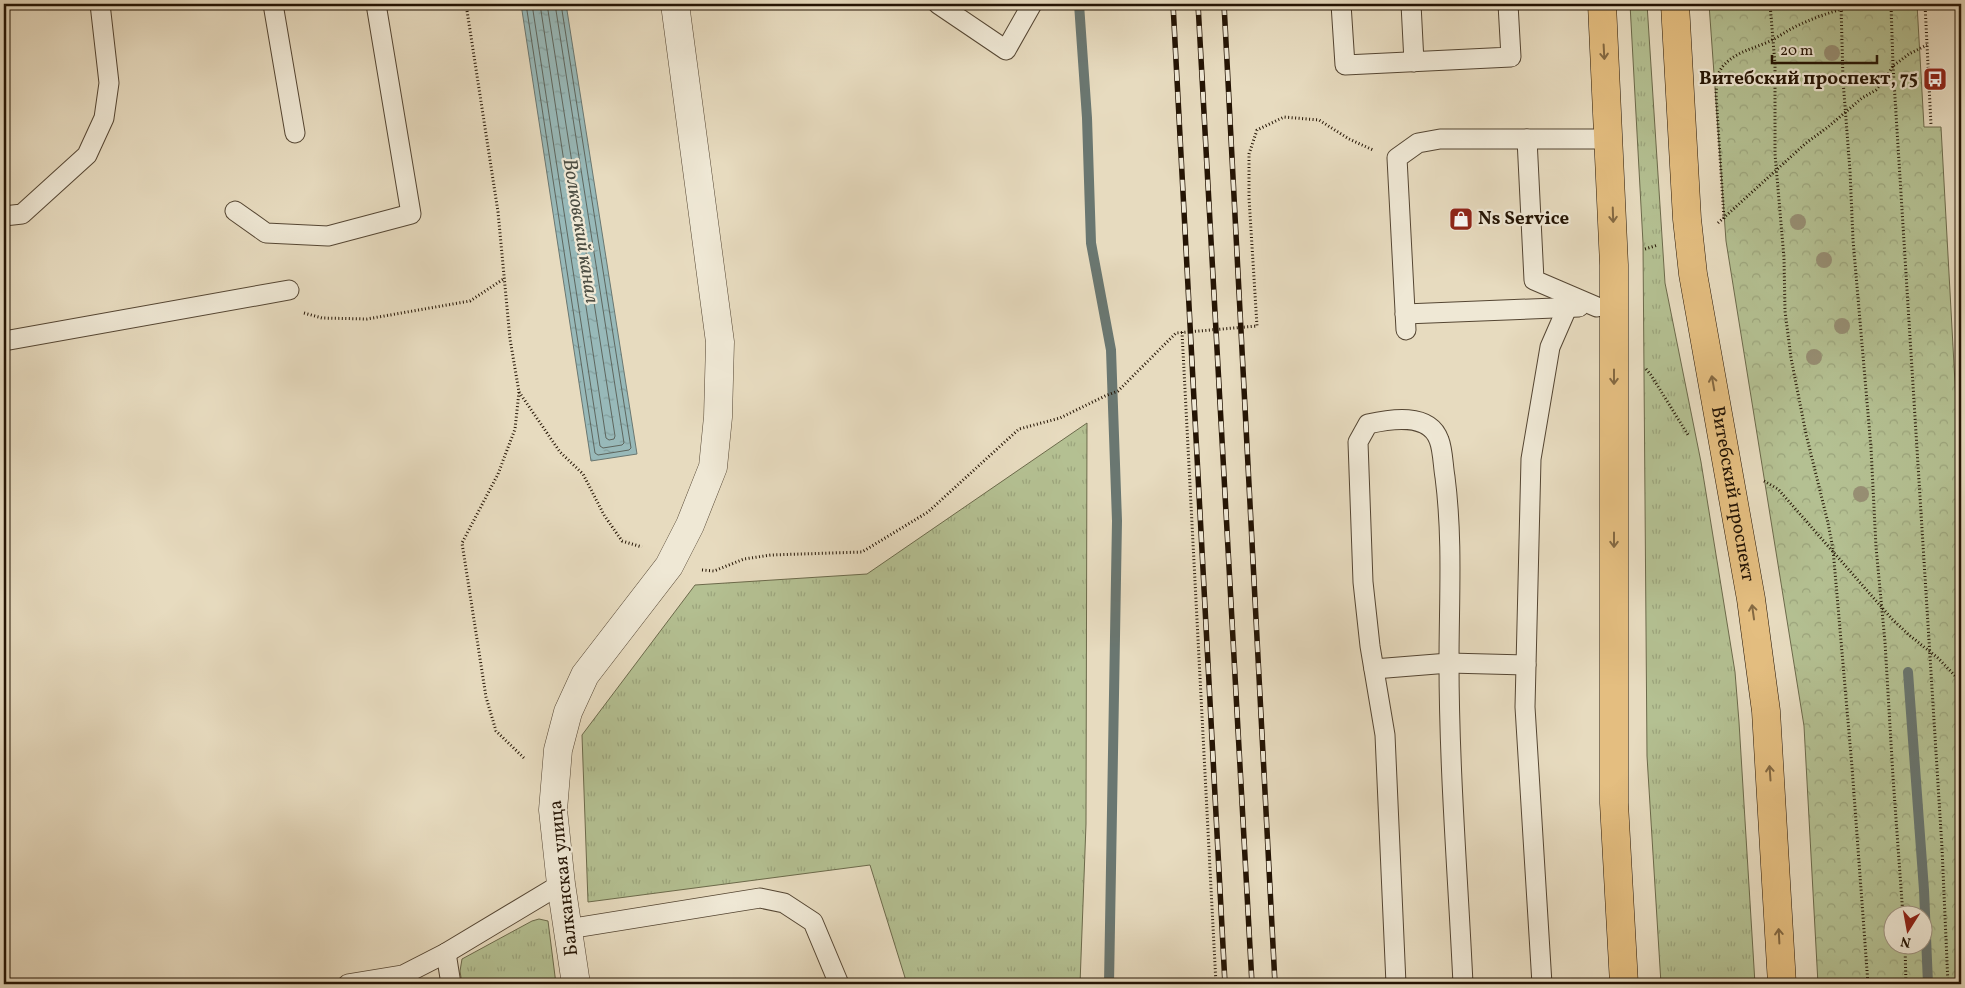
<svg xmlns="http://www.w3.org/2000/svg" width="1965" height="988" viewBox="0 0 1965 988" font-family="Vollkorn,serif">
	<defs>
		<pattern id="grass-tufts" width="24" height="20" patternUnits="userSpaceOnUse" patternTransform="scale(1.25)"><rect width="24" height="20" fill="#b4c092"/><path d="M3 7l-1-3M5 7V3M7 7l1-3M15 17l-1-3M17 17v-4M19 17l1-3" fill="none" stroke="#9ba47c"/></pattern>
		<pattern id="forest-crowns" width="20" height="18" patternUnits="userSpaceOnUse" patternTransform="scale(1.25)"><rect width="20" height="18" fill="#b4c092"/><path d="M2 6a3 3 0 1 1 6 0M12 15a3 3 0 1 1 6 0" fill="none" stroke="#9ba47c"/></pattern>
		<pattern id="water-ripples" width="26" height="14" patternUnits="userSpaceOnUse" patternTransform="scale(1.25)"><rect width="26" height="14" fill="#98b9b9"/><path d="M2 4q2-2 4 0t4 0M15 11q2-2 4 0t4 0" fill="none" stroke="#839e9d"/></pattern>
	</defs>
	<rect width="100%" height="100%" fill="#e7dbbf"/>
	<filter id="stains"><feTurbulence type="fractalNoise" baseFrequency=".004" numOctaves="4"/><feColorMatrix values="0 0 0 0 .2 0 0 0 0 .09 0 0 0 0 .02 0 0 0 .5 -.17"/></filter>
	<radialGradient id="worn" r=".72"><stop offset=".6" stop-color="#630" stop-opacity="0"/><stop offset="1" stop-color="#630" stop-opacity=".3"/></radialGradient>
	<g fill="url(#grass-tufts)" stroke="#6c6a4b">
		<path d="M 1630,4 L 1647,4 L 1665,283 L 1701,462 L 1735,672 L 1739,722 L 1755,984 L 1661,984 L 1647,756 L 1643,243 Z"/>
		<path d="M 1087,423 L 1086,824 L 1080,984 L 907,984 L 870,865 L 588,902 L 582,735 L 695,585 L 867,574 Z"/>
		<path d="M 539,919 L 548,921 L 556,984 L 462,984 L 460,971 L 462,959 L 532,921 Z"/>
	</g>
	<path fill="url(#forest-crowns)" stroke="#6c6a4b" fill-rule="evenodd" d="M 1709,4 L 1917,4 L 1924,127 L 1941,127 L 1961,493 L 1961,984 L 1818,984 L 1804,726 L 1726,241 ZM 1892,916 L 1922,916 L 1922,946 L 1892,946 Z"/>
	<path fill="url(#water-ripples)" stroke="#6a7771" d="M 521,4 L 566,4 L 637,454 L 591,461 Z"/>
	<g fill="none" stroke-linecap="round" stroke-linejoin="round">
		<g stroke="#5e665e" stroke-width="1">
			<path d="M 526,4 L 595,453 L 598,455 L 629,450 L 631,448 L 561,4"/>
			<path d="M 532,4 L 600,446 L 603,448 L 622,445 L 624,443 L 555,4"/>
			<path d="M 540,4 L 606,438 L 609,440 L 614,439 L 615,436 L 547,4"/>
		</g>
		<g stroke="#6a7771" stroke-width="10">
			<path d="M 1079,4 L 1087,118 L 1091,243 L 1111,350 L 1117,521 L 1109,984"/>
			<path d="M 1908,672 L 1924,890 L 1928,984"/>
		</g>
		<g stroke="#554633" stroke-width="21">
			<g id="lane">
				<path d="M 273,4 L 295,133"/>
				<path d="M 938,4 L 1006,50 L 1032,4"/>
				<path d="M 1341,4 L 1345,65 L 1511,57 L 1508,4"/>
				<path d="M 1411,4 L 1414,62"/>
				<path d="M 1527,139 L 1534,280 L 1597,307"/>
				<path d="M 235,211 L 266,233 L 328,236 L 411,214 L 376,4"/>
				<path d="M 4,216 L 22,214 L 87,155 L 104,118 L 109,83 L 100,4"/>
				<path d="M 1405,314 L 1579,307"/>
				<path d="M 1406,330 L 1397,158 L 1418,143 L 1440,139 L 1609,139"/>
				<path d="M 4,341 L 289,290"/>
				<path d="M 1374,669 L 1449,663 L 1526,665"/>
				<path d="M 568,929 L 760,898 L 784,903 L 813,922 L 839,984"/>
				<path d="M 446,953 L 561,884"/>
				<path d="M 348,984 L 403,975 L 446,953 L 451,984"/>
				<path d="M 1396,984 L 1385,735 L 1370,646 L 1363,582 L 1358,442 L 1368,424 C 1390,419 1429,412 1439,440 C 1443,450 1443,466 1445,477 C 1453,539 1449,601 1449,662 C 1449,770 1458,877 1463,984"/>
				<path d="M 1542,984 L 1525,707 L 1531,459 L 1550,347 L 1567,308"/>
			</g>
		</g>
		<g stroke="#554633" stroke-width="29">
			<path id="street" d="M 576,984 L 561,884 L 553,810 L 558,750 L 568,712 L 585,675 L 669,566 L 690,525 L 713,467 L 718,417 L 720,342 L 675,4"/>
		</g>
		<g stroke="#241404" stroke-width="29">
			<g id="primary">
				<path d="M 1602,4 L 1614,265 L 1614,803 L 1624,984"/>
				<path id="s1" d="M 1675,4 L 1687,219 L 1693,274 L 1751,599 L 1766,711 L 1782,984"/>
			</g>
		</g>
		<g stroke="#241404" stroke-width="3" stroke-dasharray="1 2.5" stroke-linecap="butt">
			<path d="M 466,4 L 498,212 L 510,339 L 519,392 L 515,429 L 498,474 L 462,543 L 486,697 L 496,731 L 525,759"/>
			<path d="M 1770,4 L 1775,64 L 1775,154 L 1784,258 L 1785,311 L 1791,358 L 1806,434 L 1828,523 L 1833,549 L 1852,767 L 1868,984"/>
			<path d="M 1841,4 L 1843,80 L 1850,171 L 1853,240 L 1871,448 L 1876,547 L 1885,642 L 1893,777 L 1903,916"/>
			<path d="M 1891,4 L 1893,66 L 1909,54 L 1927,45"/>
			<path d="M 1925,4 L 1931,125"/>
			<path d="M 1893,66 L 1942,848 L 1948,984"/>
			<path d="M 1724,219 L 1716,94 C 1717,82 1716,74 1724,65 C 1736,52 1752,49 1768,42 C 1779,37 1789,29 1801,24 C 1821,15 1842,8 1863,4"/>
			<path d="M 1718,223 L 1806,143 L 1828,127 L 1862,98 L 1876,90 L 1886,78 L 1893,66"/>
			<path d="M 1645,249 L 1658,245"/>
			<path d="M 304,313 L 322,318 L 367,319 L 470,301 L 505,278"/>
			<path d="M 1182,332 L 1216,984"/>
			<path d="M 1646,369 L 1651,375 L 1688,435"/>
			<path d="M 519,392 L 560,452 L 583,474 L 604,515 L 622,541 L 642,547"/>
			<path d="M 1764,481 L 1778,489 L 1892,619 L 1909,635 L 1938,658 L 1961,682"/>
			<path d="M 702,570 L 714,571 L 744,559 L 771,555 L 862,552 L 928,512 L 1019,429 L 1060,418 L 1105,396 L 1118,391 L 1176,333 L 1257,326 L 1249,198 L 1249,154 L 1257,130 L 1284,117 L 1319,120 L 1349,139 L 1373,150"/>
			<path d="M 1905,946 L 1906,984"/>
		</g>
		<use href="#lane" stroke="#efe8d5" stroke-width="19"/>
		<use href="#street" stroke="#efe8d5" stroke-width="28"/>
		<use href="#primary" stroke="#e4be80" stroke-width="28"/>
		<g stroke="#241404" stroke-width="5.5">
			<g id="rail">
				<path d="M 1173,4 L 1225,984"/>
				<path d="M 1198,4 L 1252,984"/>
				<path d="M 1224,4 L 1275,984"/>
			</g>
		</g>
		<use href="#rail" stroke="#efe8d5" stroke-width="4" stroke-dasharray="11" stroke-linecap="butt"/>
	</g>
	<g fill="#978f74">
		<circle cx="1832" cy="53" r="8"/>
		<circle cx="1798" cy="222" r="8"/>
		<circle cx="1824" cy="260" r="8"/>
		<circle cx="1842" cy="326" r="8"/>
		<circle cx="1814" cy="357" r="8"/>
		<circle cx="1861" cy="494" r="8"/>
	</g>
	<defs><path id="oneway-shaft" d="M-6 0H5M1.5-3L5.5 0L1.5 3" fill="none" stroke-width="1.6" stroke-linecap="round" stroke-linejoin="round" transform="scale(1.25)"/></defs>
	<g stroke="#846942">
		<use href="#oneway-shaft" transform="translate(1604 52) rotate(87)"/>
		<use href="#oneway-shaft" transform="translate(1613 215) rotate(88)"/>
		<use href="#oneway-shaft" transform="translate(1614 377) rotate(90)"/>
		<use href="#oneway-shaft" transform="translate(1713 383) rotate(-100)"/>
		<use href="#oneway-shaft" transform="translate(1614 540) rotate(90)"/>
		<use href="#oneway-shaft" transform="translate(1753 612) rotate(-98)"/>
		<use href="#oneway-shaft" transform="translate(1770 773) rotate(-94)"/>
		<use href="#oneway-shaft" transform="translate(1779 936) rotate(-93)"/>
	</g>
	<defs>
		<g id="bus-square" transform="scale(1.25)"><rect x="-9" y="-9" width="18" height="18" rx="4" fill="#8f2418" stroke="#efe8d5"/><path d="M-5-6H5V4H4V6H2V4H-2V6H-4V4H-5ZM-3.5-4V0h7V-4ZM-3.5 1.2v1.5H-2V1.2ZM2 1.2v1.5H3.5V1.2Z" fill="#fff"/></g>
		<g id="shop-square" transform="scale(1.25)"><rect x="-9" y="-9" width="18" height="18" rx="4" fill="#8f2418" stroke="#efe8d5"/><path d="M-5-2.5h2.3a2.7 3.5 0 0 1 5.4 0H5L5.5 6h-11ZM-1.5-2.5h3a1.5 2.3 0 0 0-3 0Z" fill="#fff"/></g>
	</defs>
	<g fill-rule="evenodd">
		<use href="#bus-square" x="1935" y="79"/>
		<use href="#shop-square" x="1461" y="219"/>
	</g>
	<g text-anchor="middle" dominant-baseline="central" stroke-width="4.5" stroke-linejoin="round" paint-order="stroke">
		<g font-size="19" font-weight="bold" fill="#241404" stroke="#efe8d5" text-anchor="end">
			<text x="1918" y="79">Витебский проспект, 75</text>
			<text x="1478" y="219" text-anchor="start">Ns Service</text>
		</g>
		<g font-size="19" fill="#241404" stroke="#efe8d5">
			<text stroke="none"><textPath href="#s1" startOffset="494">Витебский проспект</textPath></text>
			<text transform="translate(564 878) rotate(-96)">Балканская улица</text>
		</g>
		<g font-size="20" font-style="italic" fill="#4d4e43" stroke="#efe8d5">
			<text transform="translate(580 231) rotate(81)">Волковский канал</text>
		</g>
	</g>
	<rect width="1965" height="988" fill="none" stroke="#e7dbbf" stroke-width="20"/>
	<rect x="5" y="5" width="1955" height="978" fill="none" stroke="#241404" stroke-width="2.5"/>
	<rect x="10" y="10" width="1945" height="968" fill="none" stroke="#241404"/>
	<g transform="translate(1908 930) rotate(191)"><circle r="24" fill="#efe8d5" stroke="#9e9381"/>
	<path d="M0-4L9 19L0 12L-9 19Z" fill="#8f2418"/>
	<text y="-8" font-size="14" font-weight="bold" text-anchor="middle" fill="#241404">N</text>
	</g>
	<path d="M1772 55v8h105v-8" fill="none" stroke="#241404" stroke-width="2.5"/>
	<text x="1780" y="55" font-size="15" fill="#241404" stroke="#efe8d5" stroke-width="4" paint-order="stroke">20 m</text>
	<rect width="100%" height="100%" filter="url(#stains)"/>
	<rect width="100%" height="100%" fill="url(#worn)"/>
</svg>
